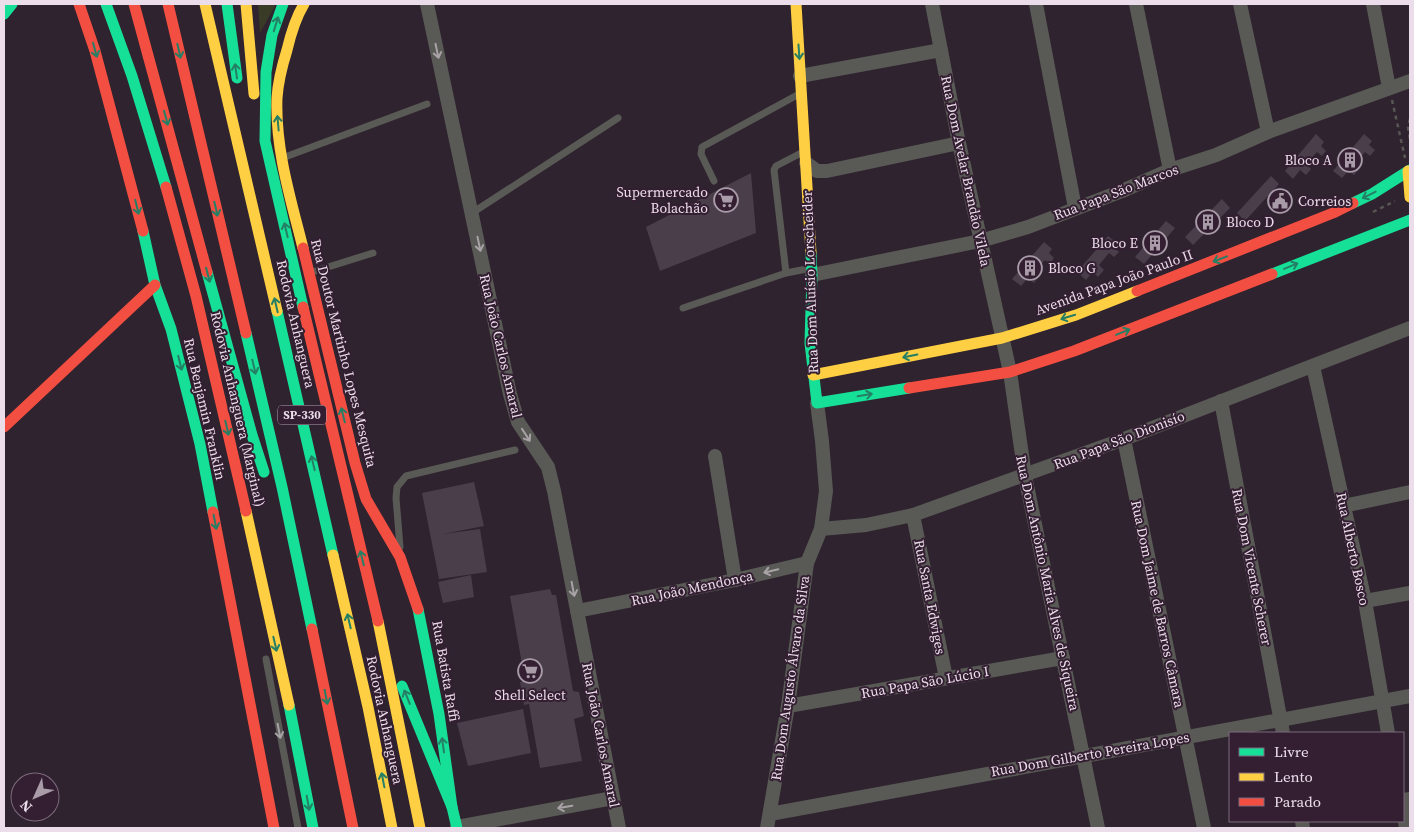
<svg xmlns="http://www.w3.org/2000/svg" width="1414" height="832" viewBox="0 0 1414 832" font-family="'Source Serif 4',serif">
	<rect width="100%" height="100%" fill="#2e232e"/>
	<path fill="#393b27" d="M 258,4 L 276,4 L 260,33 Z"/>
	<g fill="#4a3e4a">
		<path d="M 1316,134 L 1324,142 L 1321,146 L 1326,151 L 1322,156 L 1317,152 L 1306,164 L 1311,169 L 1306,175 L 1300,170 L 1293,179 L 1285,171 Z"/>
		<path d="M 1364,134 L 1372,141 L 1369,145 L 1375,150 L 1370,156 L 1365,152 L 1354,164 L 1360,168 L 1354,175 L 1349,170 L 1342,178 L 1333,171 Z"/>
		<path d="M 751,173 L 756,233 L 660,271 L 646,227 Z"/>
		<path d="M 1271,176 L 1279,184 L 1245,221 L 1237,213 Z"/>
		<path d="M 1222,199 L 1230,208 L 1193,245 L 1185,237 Z"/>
		<path d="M 1166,221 L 1175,228 L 1144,264 L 1135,257 Z"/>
		<path d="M 1108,236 L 1117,243 L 1113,247 L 1119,252 L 1114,257 L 1109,253 L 1099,265 L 1104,270 L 1098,277 L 1093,272 L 1086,280 L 1077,272 Z"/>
		<path d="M 1044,242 L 1052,249 L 1049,253 L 1054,258 L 1050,264 L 1045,260 L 1034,272 L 1039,276 L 1034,283 L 1028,278 L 1021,286 L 1012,279 Z"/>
		<path d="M 474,482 L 484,526 L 443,534 L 480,529 L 487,572 L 439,579 L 422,493 Z"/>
		<path d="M 471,575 L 474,597 L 443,603 L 438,582 Z"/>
		<path d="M 550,589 L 552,595 L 556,595 L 573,691 L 579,692 L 584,716 L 574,719 L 582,761 L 540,768 L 529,704 L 524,705 L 520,682 L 525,681 L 510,596 Z"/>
		<path d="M 523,709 L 531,753 L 468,766 L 457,723 Z"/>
	</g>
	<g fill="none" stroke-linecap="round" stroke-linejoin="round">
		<g stroke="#585555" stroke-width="2.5" stroke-dasharray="4 4" stroke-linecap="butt">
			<path d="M 1392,100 L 1405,158"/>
			<path d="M 1410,119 L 1408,127 L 1410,140"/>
			<path d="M 1373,212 L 1395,201"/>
		</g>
		<g stroke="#595955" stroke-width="7">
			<path d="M 803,152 L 776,166 L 774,170 L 786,273 L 812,268"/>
			<path d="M 285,157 L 427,104"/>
			<path d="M 714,181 L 701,154 L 702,147 L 801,93"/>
			<path d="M 472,213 L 618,118"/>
			<path d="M 309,273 L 373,253"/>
			<path d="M 683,308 L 786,273"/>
			<path d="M 400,547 L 396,498 L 397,487 L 406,476 L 515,450"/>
			<path d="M 266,659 L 298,828"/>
		</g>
		<g stroke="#595955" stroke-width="14">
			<path d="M 427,4 L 510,394 L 518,422 L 548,467 L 554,491 L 619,828"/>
			<path d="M 932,4 L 959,143 L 1010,372 L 1025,476 L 1098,828"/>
			<path d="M 1036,4 L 1075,208"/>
			<path d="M 1136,4 L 1170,170"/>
			<path d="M 1240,4 L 1268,132"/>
			<path d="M 1373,4 L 1389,88"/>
			<path d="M 800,76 L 941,50"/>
			<path d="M 806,163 L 817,171 L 827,171 L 959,143"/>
			<path d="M 812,275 L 980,241 L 1028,227 L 1122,191 L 1170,170 L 1216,155 L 1268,132 L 1410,81"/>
			<path d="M 1313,366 L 1365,601 L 1388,733"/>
			<path d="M 1221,401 L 1283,733"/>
			<path d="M 1124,439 L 1204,828"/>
			<path d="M 715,456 L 735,580"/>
			<path d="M 1343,506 L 1410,492"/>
			<path d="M 913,515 L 946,678"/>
			<path d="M 821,529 L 866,525 L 913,515 L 1124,439 L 1410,328"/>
			<path d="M 1365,601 L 1410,593"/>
			<path d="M 577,611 L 735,580 L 807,563"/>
			<path d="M 788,706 L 1063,658"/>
			<path d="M 1403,800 L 1410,799"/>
			<path d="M 1403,809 L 1406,828"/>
			<path d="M 770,814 L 1410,696"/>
			<path d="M 1302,821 L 1303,828"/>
			<path d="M 457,827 L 613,798"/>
			<path d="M 767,828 L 788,706 L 807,563 L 821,529 L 826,491 L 822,441 L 817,403"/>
		</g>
		<g stroke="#16e098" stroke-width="11">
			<path d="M 106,4 L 132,76 L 166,187"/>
			<path d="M 227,4 L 237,78"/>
			<path d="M 283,4 L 272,35 L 266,72 L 265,141 L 303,307"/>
			<path d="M 4,14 L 12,4"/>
			<path d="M 1353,203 L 1372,194 L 1410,170"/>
			<path d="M 143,231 L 155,285 L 171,329 L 200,444 L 213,512"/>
			<path d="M 811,253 L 812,275 L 810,343 L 817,403 L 909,388"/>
			<path d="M 207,272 L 252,435 L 264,472"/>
			<path d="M 1272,274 L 1410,220"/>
			<path d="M 277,311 L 333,555"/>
			<path d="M 246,333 L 282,487 L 312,629"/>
			<path d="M 418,609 L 439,714 L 452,807 L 457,828"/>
			<path d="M 402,686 L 452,807"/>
			<path d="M 289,705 L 313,828"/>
		</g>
		<g stroke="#ffcf43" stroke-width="11">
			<path d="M 205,4 L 277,311"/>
			<path d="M 246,4 L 254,94"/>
			<path d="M 796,4 L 811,253"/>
			<path d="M 1408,171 L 1410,197"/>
			<path d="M 303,248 C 291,200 275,149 277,98 C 278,82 282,66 287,50 C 291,33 295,19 304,4"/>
			<path d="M 813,375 L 1002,338 L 1076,315 L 1137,291"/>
			<path d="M 246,511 L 289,705"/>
			<path d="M 333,555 L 368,707 L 392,828"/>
			<path d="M 378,621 L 420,828"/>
		</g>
		<g stroke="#f24e42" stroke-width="11">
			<path d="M 79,4 L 95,51 L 143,231"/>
			<path d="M 134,4 L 207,272"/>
			<path d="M 168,4 L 246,333"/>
			<path d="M 166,187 L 196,296 L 246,511"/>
			<path d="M 303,248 L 355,463 L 366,499 L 400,557 L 418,609"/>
			<path d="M 1137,291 L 1333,213 L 1353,203"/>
			<path d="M 303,307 L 378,621"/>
			<path d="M 909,388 L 1010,372 L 1074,351 L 1272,274"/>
			<path d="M 4,427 L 155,285"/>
			<path d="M 213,512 L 274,828"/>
			<path d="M 312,629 L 353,828"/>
		</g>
	</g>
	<defs><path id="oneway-shaft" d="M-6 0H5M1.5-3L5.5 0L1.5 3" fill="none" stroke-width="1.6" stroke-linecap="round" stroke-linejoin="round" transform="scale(1.25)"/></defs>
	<g stroke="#247f65">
		<use href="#oneway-shaft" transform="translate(276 24) rotate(-73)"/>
		<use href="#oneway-shaft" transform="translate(95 50) rotate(75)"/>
		<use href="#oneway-shaft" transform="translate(179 51) rotate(77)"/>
		<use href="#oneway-shaft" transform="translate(799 52) rotate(86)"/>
		<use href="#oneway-shaft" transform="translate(236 71) rotate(-98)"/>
		<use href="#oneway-shaft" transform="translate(166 118) rotate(75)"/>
		<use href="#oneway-shaft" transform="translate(278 123) rotate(-95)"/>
		<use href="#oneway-shaft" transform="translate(1369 195) rotate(153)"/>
		<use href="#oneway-shaft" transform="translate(137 207) rotate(76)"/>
		<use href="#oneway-shaft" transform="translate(216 209) rotate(77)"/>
		<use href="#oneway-shaft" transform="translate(286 230) rotate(-103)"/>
		<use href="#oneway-shaft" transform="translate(1220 259) rotate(159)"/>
		<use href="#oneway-shaft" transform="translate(1291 266) rotate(-22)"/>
		<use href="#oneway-shaft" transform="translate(208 275) rotate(75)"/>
		<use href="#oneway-shaft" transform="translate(276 305) rotate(-103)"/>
		<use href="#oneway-shaft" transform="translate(1068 317) rotate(163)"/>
		<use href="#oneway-shaft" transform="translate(1123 332) rotate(-22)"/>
		<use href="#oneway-shaft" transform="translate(910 356) rotate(169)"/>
		<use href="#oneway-shaft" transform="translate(180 363) rotate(76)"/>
		<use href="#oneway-shaft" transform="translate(254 367) rotate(77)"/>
		<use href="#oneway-shaft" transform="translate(865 395) rotate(-9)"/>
		<use href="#oneway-shaft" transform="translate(343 415) rotate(-104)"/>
		<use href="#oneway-shaft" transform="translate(227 428) rotate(77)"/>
		<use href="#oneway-shaft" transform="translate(313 463) rotate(-103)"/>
		<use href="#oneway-shaft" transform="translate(215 522) rotate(79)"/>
		<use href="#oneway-shaft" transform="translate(362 558) rotate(-104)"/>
		<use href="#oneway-shaft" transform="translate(349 621) rotate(-103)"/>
		<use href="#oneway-shaft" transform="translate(275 644) rotate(77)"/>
		<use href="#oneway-shaft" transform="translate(326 697) rotate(79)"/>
		<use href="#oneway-shaft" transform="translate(407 697) rotate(-112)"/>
		<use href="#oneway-shaft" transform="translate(443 745) rotate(-98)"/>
		<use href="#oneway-shaft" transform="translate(383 780) rotate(-101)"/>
		<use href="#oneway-shaft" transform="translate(308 803) rotate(80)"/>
	</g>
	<g stroke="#a9a2a7">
		<use href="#oneway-shaft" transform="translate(437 51) rotate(78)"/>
		<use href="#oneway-shaft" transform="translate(479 244) rotate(78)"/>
		<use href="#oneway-shaft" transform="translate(526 435) rotate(57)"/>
		<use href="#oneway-shaft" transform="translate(771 571) rotate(167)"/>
		<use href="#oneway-shaft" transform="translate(573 589) rotate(79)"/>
		<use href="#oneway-shaft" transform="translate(279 731) rotate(79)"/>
		<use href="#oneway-shaft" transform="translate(565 807) rotate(170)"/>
	</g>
	<defs>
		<g id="building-ring" transform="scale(1.25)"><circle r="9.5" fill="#331e32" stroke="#a99ca8" stroke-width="1.5"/><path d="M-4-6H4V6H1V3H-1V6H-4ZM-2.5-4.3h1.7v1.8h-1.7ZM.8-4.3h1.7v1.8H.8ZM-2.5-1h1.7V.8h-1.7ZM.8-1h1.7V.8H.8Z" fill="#a99ca8"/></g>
		<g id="supermarket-ring" transform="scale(1.25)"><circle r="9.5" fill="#331e32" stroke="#a99ca8" stroke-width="1.5"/><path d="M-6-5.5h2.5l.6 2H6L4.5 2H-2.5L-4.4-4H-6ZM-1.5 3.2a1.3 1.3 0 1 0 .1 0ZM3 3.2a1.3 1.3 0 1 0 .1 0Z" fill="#a99ca8"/></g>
		<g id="civic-ring" transform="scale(1.25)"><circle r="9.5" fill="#331e32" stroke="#a99ca8" stroke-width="1.5"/><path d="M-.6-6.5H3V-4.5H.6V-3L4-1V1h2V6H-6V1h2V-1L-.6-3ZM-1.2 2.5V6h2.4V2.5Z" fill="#a99ca8"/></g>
	</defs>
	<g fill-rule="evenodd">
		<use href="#building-ring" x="1350" y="160"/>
		<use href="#supermarket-ring" x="726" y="200"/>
		<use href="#civic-ring" x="1280" y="201"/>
		<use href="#building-ring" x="1208" y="222"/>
		<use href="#building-ring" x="1155" y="243"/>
		<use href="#building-ring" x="1030" y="268"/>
		<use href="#supermarket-ring" x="530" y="671"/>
	</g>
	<g text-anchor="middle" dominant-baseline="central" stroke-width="4" stroke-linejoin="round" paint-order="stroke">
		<rect fill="#331e32" stroke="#b4a4b3" stroke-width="1" x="278" y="405.5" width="48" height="19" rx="4"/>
		<g font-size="12" font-weight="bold" fill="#ebddea">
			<text x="302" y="415">SP-330</text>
		</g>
		<g font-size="14" fill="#ebddea" stroke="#331e32" text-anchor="end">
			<text x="1332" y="160">Bloco A</text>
			<text x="708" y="192">Supermercado<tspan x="708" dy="16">Bolachão</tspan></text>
			<text x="1298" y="201" text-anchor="start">Correios</text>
			<text x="1226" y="222" text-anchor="start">Bloco D</text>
			<text x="1138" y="243">Bloco E</text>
			<text x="1048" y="268" text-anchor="start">Bloco G</text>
			<text x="530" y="695" text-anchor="middle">Shell Select</text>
		</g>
		<g font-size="14" fill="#ebddea" stroke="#331e32">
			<text transform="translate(966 171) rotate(78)">Rua Dom Avelar Brandão Vilela</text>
			<text transform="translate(1116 192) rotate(-21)">Rua Papa São Marcos</text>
			<text transform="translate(810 282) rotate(-92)">Rua Dom Aluísio Lorscheider</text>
			<text transform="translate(1114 282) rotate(-20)">Avenida Papa João Paulo II</text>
			<text transform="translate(296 324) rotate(77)">Rodovia Anhanguera</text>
			<text transform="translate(501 346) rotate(77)">Rua João Carlos Amaral</text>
			<text transform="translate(344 353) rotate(76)">Rua Doutor Martinho Lopes Mesquita</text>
			<text transform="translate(205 409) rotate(77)">Rua Benjamin Franklin</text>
			<text transform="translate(238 409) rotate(77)">Rodovia Anhanguera (Marginal)</text>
			<text transform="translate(1119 440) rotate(-21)">Rua Papa São Dionisío</text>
			<text transform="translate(1353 549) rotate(78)">Rua Alberto Bosco</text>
			<text transform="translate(1252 567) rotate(79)">Rua Dom Vicente Scherer</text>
			<text transform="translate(1048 583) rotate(78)">Rua Dom Antônio Maria Alves de Siqueira</text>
			<text transform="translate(692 588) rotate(-12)">Rua João Mendonça</text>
			<text transform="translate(930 597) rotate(79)">Rua Santa Edwiges</text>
			<text transform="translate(1158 604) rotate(78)">Rua Dom Jaime de Barros Câmara</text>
			<text transform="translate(446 671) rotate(80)">Rua Batista Raffi</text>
			<text transform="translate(790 678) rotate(-82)">Rua Dom Augusto Álvaro da Silva</text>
			<text transform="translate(925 682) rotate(-10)">Rua Papa São Lúcio I</text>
			<text transform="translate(385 720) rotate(78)">Rodovia Anhanguera</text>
			<text transform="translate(601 735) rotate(79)">Rua João Carlos Amaral</text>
			<text transform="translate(1090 754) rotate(-10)">Rua Dom Gilberto Pereira Lopes</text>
		</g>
	</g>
	<rect width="1414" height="832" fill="none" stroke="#ebddea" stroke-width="10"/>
	<rect x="1229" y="732" width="175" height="90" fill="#331e32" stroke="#7d6a7c"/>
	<rect x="1239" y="748" width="25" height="8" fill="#16e098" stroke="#7d6a7c"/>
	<text x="1274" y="757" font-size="15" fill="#ebddea">Livre</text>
	<rect x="1239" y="773" width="25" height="8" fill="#ffcf43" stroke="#7d6a7c"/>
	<text x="1274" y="782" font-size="15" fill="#ebddea">Lento</text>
	<rect x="1239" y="798" width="25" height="8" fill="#f24e42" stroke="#7d6a7c"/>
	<text x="1274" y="807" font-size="15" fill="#ebddea">Parado</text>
	<g transform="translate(35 797) rotate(225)"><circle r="24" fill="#331e32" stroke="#7d6a7c"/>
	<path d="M0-4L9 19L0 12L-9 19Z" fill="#a99ca8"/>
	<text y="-8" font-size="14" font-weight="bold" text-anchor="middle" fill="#ebddea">N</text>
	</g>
</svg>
